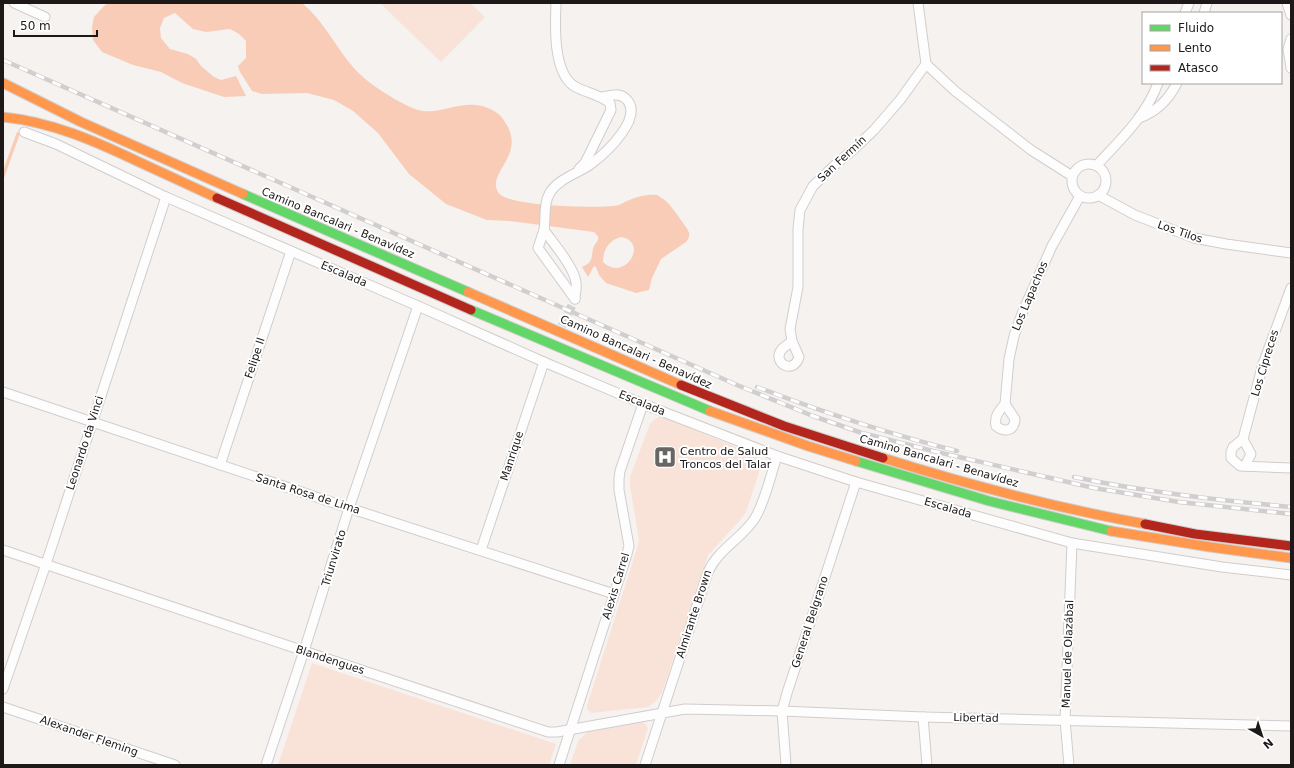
<svg xmlns="http://www.w3.org/2000/svg" width="1294" height="768" viewBox="0 0 1294 768" font-family="'DejaVu Sans',sans-serif">
	<rect width="100%" height="100%" fill="#f6f2f0"/>
	<g fill="#f9e3d9">
		<path d="M 380,3 L 470,3 L 485,17 L 441,62 Z"/>
		<path d="M 661,416 L 758,456 L 762,460 L 762,463 L 746,512 L 741,519 L 708,555 L 662,693 L 656,701 L 648,707 L 591,713 L 587,709 L 587,706 L 638,545 L 639,540 L 630,486 L 630,477 L 650,424 L 655,419 Z"/>
		<path d="M 312,663 L 556,744 L 549,765 L 278,765 Z"/>
		<path d="M 641,722 L 645,724 L 648,728 L 636,765 L 570,765 L 578,741 L 590,730 Z"/>
	</g>
	<path fill="#f9ccb7" fill-rule="evenodd" d="M 108,3 L 302,3 C 323,20 335,46 353,67 C 365,82 397,102 415,109 C 441,119 467,92 497,113 C 502,116 505,122 508,127 C 523,157 487,173 498,192 C 506,207 595,208 613,206 C 619,206 622,203 627,201 C 636,197 647,194 657,195 C 660,197 664,199 667,202 C 671,206 689,230 689,233 C 690,236 688,239 686,242 L 661,259 L 652,278 L 649,290 L 636,293 L 606,283 L 599,275 L 596,267 L 594,266 L 588,277 L 582,267 C 593,262 591,259 593,249 C 595,241 603,240 594,232 L 510,221 L 487,220 L 446,204 L 409,174 L 378,133 L 353,111 L 334,100 L 307,93 L 262,94 L 252,91 L 240,72 L 238,66 L 246,58 L 246,41 L 239,34 L 230,29 L 206,32 L 193,29 L 175,13 L 164,18 L 160,28 L 161,38 L 170,49 L 188,54 L 196,59 L 201,66 L 214,77 L 221,80 L 236,76 L 246,96 L 224,97 L 182,83 L 161,72 L 133,65 L 102,52 L 93,40 L 92,27 L 94,17 L 104,6 ZM 621,237 C 650,242 624,283 603,262 C 603,250 609,240 621,237 Z"/>
	<g fill="none" stroke-linecap="round" stroke-linejoin="round">
		<path stroke="#f9ccb7" stroke-width="3.5" d="M 3,176 L 18,134"/>
		<path stroke="#d5d1d0" stroke-width="9" stroke-dasharray="9 4.5" stroke-linecap="butt" d="M 562,326 L 575,299"/>
		<g stroke="#d1cdcc" stroke-width="11">
			<g id="street">
				<path d="M 14,3 L 45,17"/>
				<path d="M 556,3 C 555,26 553,72 574,86 C 586,93 599,94 610,103 L 611,110 L 585,163 L 579,169"/>
				<path d="M 918,3 L 926,64"/>
				<path d="M 1287,3 L 1291,15"/>
				<path d="M 1185,13 L 1189,3"/>
				<path d="M 1204,13 L 1207,3"/>
				<path d="M 1291,39 L 1288,49 L 1291,68"/>
				<path d="M 926,64 L 955,91 L 1031,150 L 1072,176"/>
				<path d="M 1139,118 C 1156,112 1169,99 1177,83"/>
				<path d="M 24,132 L 56,144 L 166,197 L 418,306 L 544,362 L 643,404 L 777,456 L 856,482 L 1072,543 L 1222,567 L 1291,575"/>
				<circle cx="1089" cy="181" r="17"/>
				<path d="M 1097,165 C 1120,140 1146,116 1158,83"/>
				<path d="M 1098,195 L 1135,215 L 1194,238 L 1226,244 L 1291,253"/>
				<path d="M 544,230 C 553,243 575,268 576,283 C 577,288 575,294 575,299"/>
				<path d="M 1291,288 L 1263,364 L 1243,439 L 1233,447 L 1231,452 L 1231,458 L 1240,466 L 1291,468"/>
				<path d="M 575,299 L 538,248 C 540,242 542,236 544,230 C 546,218 543,202 551,191 C 560,178 579,173 591,164 C 606,153 646,116 625,98 C 619,93 610,95 602,97"/>
				<path d="M 792,341 C 789,344 785,346 782,349 C 771,362 793,376 799,357 L 792,341 L 790,329 L 798,287 L 798,229 L 800,210 L 813,186 L 836,164 L 854,149 L 874,130 L 900,100 L 926,64"/>
				<path d="M 3,392 L 349,508 L 614,594"/>
				<path d="M 1005,404 L 1009,359 L 1014,336 L 1023,311 L 1052,246 L 1080,196"/>
				<path d="M 1005,404 L 1015,419 C 1014,431 1005,433 996,426 C 994,416 999,411 1005,404 Z"/>
				<path d="M 1243,439 L 1251,454 L 1245,466"/>
				<path d="M 220,465 L 291,251"/>
				<path d="M 3,550 L 304,651 L 548,732 L 557,732 L 685,709 L 782,711 L 923,717 L 1291,726"/>
				<path d="M 481,550 L 544,362"/>
				<path d="M 3,689 L 46,564 L 166,197"/>
				<path d="M 3,707 L 175,765"/>
				<path d="M 923,717 L 927,765"/>
				<path d="M 266,765 L 304,651 L 349,508 L 418,306"/>
				<path d="M 559,765 L 627,554 L 629,546 L 619,490 L 619,479 L 620,471 L 643,404"/>
				<path d="M 645,765 L 708,572 C 719,548 743,538 755,518 C 765,502 771,474 777,456"/>
				<path d="M 786,765 L 782,711 L 787,693 L 856,482"/>
				<path d="M 1069,765 L 1065,720 L 1072,543"/>
			</g>
		</g>
		<g stroke="#d1cdcc" stroke-width="11">
			<g id="fast">
				<path d="M 243,194 L 468,292"/>
				<path d="M 471,310 L 710,411"/>
				<path d="M 856,461 L 989,501 L 1111,531"/>
			</g>
		</g>
		<g stroke="#d1cdcc" stroke-width="11">
			<g id="slow">
				<path d="M 3,83 L 81,122 L 243,194"/>
				<path d="M 3,117 C 52,122 95,141 139,162 C 165,174 191,186 217,198"/>
				<path d="M 468,292 L 681,385"/>
				<path d="M 710,411 L 808,446 L 856,461"/>
				<path d="M 883,458 C 969,485 1056,508 1145,524"/>
				<path d="M 1111,531 L 1210,547 L 1291,558"/>
			</g>
		</g>
		<g stroke="#d1cdcc" stroke-width="11">
			<g id="jam">
				<path d="M 217,198 L 471,310"/>
				<path d="M 681,385 L 784,426 L 883,458"/>
				<path d="M 1145,524 L 1195,534 L 1291,546"/>
			</g>
		</g>
		<use href="#street" stroke="#fefdfd" stroke-width="9"/>
		<use href="#fast" stroke="#63d668" stroke-width="9"/>
		<use href="#slow" stroke="#ff974d" stroke-width="9"/>
		<use href="#jam" stroke="#b3261e" stroke-width="9"/>
		<g stroke="#d0cece" stroke-width="4.5">
			<g id="rail">
				<path d="M 3,60 L 737,385 L 813,416 L 862,433 L 933,451 L 1094,488 L 1179,502 L 1291,514"/>
				<path d="M 757,387 C 822,412 889,434 957,451"/>
				<path d="M 1074,477 C 1145,492 1219,500 1291,507"/>
			</g>
		</g>
		<use href="#rail" stroke="#fff" stroke-width="3" stroke-dasharray="9" stroke-linecap="butt"/>
	</g>
	<defs>
		<g id="hospital-square" transform="scale(1.15)"><rect x="-9" y="-9" width="18" height="18" rx="4" fill="#686564" stroke="#fff"/><path d="M-5-5h3v3.5h4V-5h3V5h-3V1.5h-4V5h-3Z" fill="#fff"/></g>
	</defs>
	<g fill-rule="evenodd">
		<use href="#hospital-square" x="665" y="457"/>
	</g>
	<g text-anchor="middle" dominant-baseline="central" stroke-width="4" stroke-linejoin="round" paint-order="stroke">
		<g font-size="11" fill="#1c1918" stroke="#fff">
			<text transform="translate(842 159) rotate(-43)">San Fermín</text>
			<text transform="translate(338 223) rotate(23)">Camino Bancalari - Benavídez</text>
			<text transform="translate(1180 232) rotate(19)">Los Tilos</text>
			<text transform="translate(344 274) rotate(23)">Escalada</text>
			<text transform="translate(1030 296) rotate(-67)">Los Lapachos</text>
			<text transform="translate(636 352) rotate(24)">Camino Bancalari - Benavídez</text>
			<text transform="translate(255 358) rotate(-72)">Felipe II</text>
			<text transform="translate(1265 363) rotate(-73)">Los Cipreces</text>
			<text transform="translate(642 403) rotate(22)">Escalada</text>
			<text transform="translate(85 443) rotate(-72)">Leonardo da Vinci</text>
			<text transform="translate(512 456) rotate(-72)">Manrique</text>
			<text transform="translate(939 461) rotate(16)">Camino Bancalari - Benavídez</text>
			<text transform="translate(308 494) rotate(18)">Santa Rosa de Lima</text>
			<text transform="translate(948 508) rotate(16)">Escalada</text>
			<text transform="translate(334 558) rotate(-73)">Triunvirato</text>
			<text transform="translate(616 586) rotate(-73)">Alexis Carrel</text>
			<text transform="translate(694 614) rotate(-72)">Almirante Brown</text>
			<text transform="translate(810 622) rotate(-72)">General Belgrano</text>
			<text transform="translate(1068 654) rotate(-88)">Manuel de Olazábal</text>
			<text transform="translate(330 660) rotate(18)">Blandengues</text>
			<text transform="translate(976 718) rotate(1)">Libertad</text>
			<text transform="translate(89 736) rotate(19)">Alexander Fleming</text>
		</g>
		<g font-size="11" fill="#1c1918" stroke="#fff" text-anchor="start">
			<text x="680" y="451">Centro de Salud<tspan x="680" dy="13">Troncos del Talar</tspan></text>
		</g>
	</g>
	<rect width="1294" height="768" fill="none" stroke="#1c1918" stroke-width="8"/>
	<rect x="1142" y="12" width="140" height="72" fill="#ffffff" stroke="#a4a3a3"/>
	<rect x="1150" y="25" width="20" height="6" fill="#63d668" stroke="#a4a3a3"/>
	<text x="1178" y="32" font-size="12" fill="#1c1918">Fluido</text>
	<rect x="1150" y="45" width="20" height="6" fill="#ff974d" stroke="#a4a3a3"/>
	<text x="1178" y="52" font-size="12" fill="#1c1918">Lento</text>
	<rect x="1150" y="65" width="20" height="6" fill="#b3261e" stroke="#a4a3a3"/>
	<text x="1178" y="72" font-size="12" fill="#1c1918">Atasco</text>
	<g transform="translate(1262 736) rotate(141)" stroke="#ffffff" stroke-width="3" paint-order="stroke">
	<path d="M0-3L7 15L0 10L-7 15Z" fill="#1c1918"/>
	<text y="-6" font-size="11" font-weight="bold" text-anchor="middle" fill="#1c1918">N</text>
	</g>
	<path d="M14 30v6h83v-6" fill="none" stroke="#1c1918" stroke-width="2"/>
	<text x="20" y="30" font-size="12" fill="#1c1918" stroke="#ffffff" stroke-width="3" paint-order="stroke">50 m</text>
</svg>
